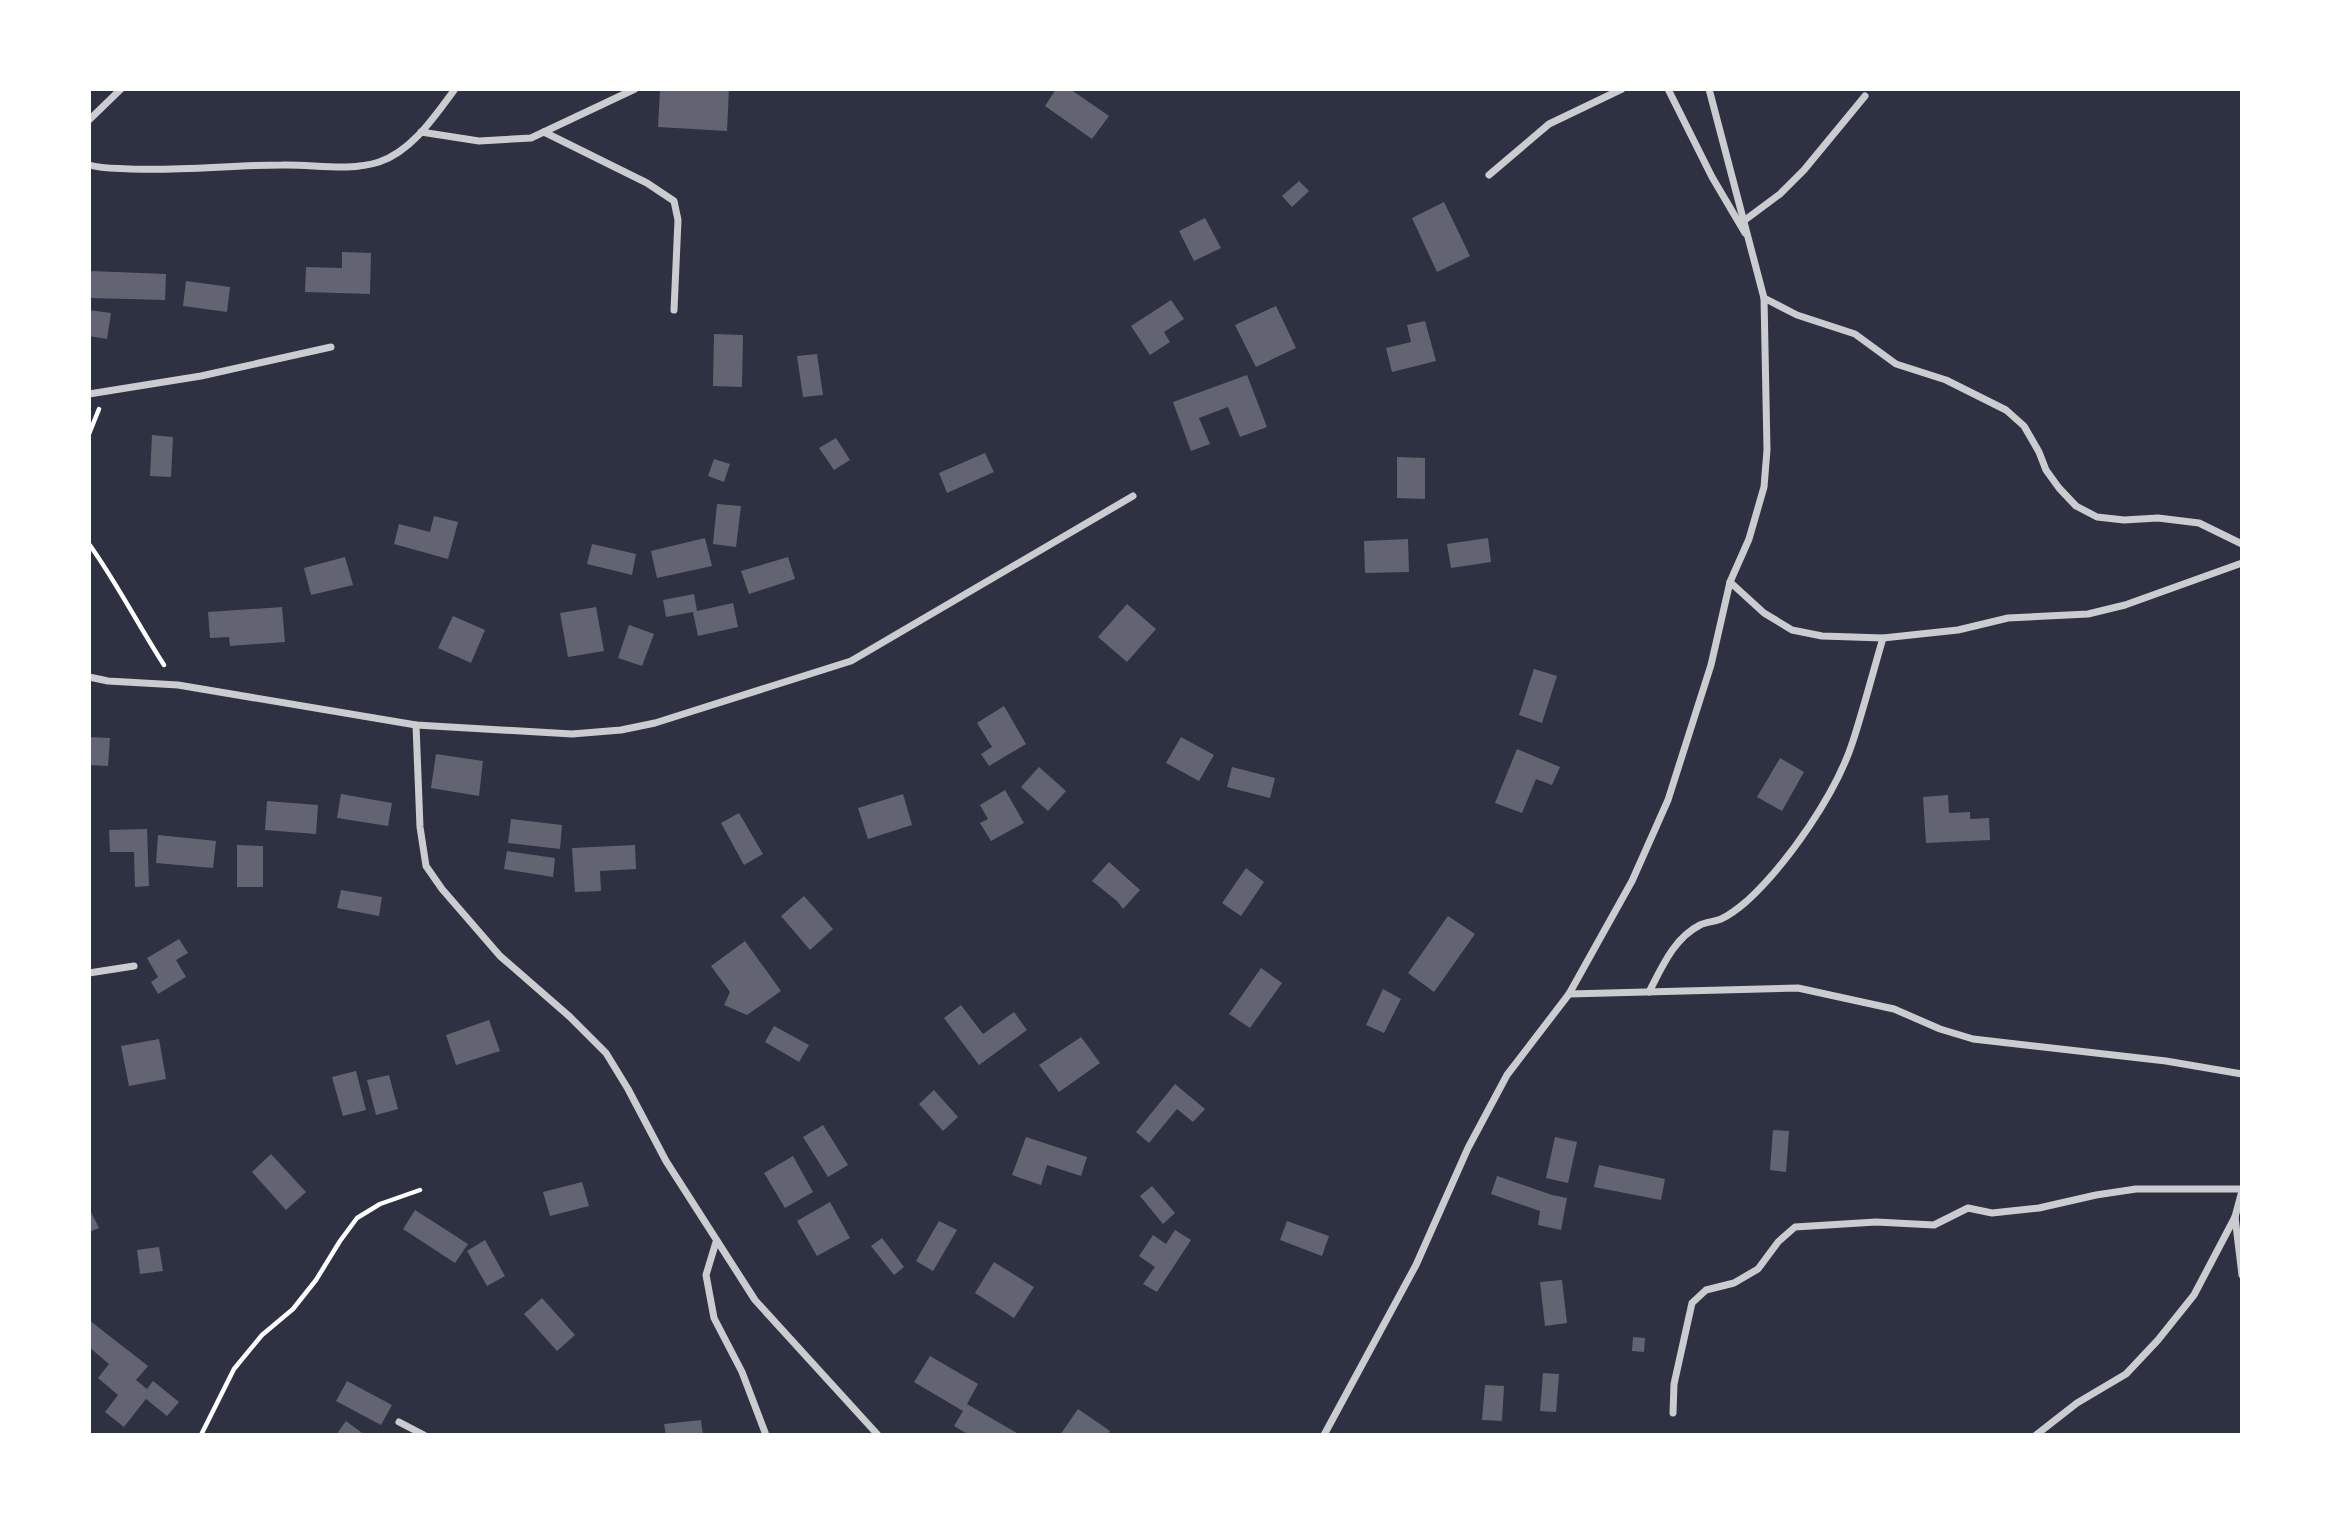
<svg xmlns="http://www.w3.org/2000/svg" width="2331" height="1524" viewBox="0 0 2331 1524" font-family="'Roboto Condensed',sans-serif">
	<rect width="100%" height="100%" fill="#2d3142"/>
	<g fill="#626471">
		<path d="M 660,89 L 729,89 L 727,131 L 658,127 Z"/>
		<path d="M 1056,89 L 1070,89 L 1109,116 L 1092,139 L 1045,106 Z"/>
		<path d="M 1299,181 L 1309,191 L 1292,207 L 1282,196 Z"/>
		<path d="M 1444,202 L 1470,256 L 1437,272 L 1412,218 Z"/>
		<path d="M 1205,218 L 1221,248 L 1194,261 L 1179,231 Z"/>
		<path d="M 342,252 L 371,253 L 370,294 L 305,292 L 306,267 L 342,268 Z"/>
		<path d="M 91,271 L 166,274 L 165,300 L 91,298 Z"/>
		<path d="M 186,281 L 230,287 L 227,312 L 183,306 Z"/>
		<path d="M 1171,300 L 1184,319 L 1164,332 L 1170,342 L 1150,355 L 1131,326 Z"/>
		<path d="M 1276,306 L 1296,348 L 1256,367 L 1235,325 Z"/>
		<path d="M 89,310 L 111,313 L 107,339 L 89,336 Z"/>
		<path d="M 1425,321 L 1436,361 L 1392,372 L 1386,348 L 1411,342 L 1407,325 Z"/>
		<path d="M 714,334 L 743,335 L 742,387 L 713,386 Z"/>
		<path d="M 817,354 L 823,395 L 803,397 L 797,356 Z"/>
		<path d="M 1247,375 L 1267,427 L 1240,437 L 1228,407 L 1199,418 L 1210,444 L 1191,451 L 1173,402 Z"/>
		<path d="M 152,435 L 173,437 L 171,477 L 150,476 Z"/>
		<path d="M 836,438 L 850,460 L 834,470 L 819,448 Z"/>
		<path d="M 985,453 L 994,472 L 947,493 L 939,473 Z"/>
		<path d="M 1397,457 L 1425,458 L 1425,499 L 1397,498 Z"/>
		<path d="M 714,459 L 730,464 L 724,482 L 708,476 Z"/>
		<path d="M 717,504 L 741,506 L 736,547 L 713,544 Z"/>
		<path d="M 434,516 L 458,522 L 448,559 L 394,544 L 399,524 L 430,532 Z"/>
		<path d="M 705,538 L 712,566 L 657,578 L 651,551 Z"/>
		<path d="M 1488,538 L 1491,562 L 1451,568 L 1447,544 Z"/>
		<path d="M 1408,539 L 1409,572 L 1365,573 L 1364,541 Z"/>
		<path d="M 592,544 L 636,554 L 632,575 L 587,564 Z"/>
		<path d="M 345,557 L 353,585 L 311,595 L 304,568 Z"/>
		<path d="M 788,557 L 795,579 L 749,594 L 741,571 Z"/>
		<path d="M 694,594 L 697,611 L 733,603 L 738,627 L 698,636 L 693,612 L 666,617 L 663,600 Z"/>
		<path d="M 1127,604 L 1156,629 L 1127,662 L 1098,637 Z"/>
		<path d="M 282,607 L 285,642 L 230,646 L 229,637 L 210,638 L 208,612 Z"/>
		<path d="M 596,607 L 604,651 L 568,657 L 560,613 Z"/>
		<path d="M 453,616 L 485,630 L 471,663 L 438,648 Z"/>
		<path d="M 629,625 L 654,634 L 642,666 L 618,658 Z"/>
		<path d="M 1534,669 L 1557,676 L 1542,723 L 1519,715 Z"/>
		<path d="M 1004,706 L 1026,744 L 989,766 L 981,754 L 992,747 L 977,723 Z"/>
		<path d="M 89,737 L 110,738 L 108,766 L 89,765 Z"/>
		<path d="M 1181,737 L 1214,755 L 1199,781 L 1166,763 Z"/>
		<path d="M 1517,749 L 1560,767 L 1552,785 L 1536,779 L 1522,813 L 1495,803 Z"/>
		<path d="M 436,754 L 483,761 L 479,796 L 431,788 Z"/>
		<path d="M 1780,758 L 1804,772 L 1782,811 L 1757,797 Z"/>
		<path d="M 1039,767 L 1066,791 L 1048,811 L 1021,787 Z"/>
		<path d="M 1232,767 L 1275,778 L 1270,798 L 1227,787 Z"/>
		<path d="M 1005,790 L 1024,823 L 991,841 L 980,823 L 988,819 L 980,805 Z"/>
		<path d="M 341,794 L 392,803 L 388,826 L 337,818 Z"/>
		<path d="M 903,794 L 912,825 L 868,839 L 858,808 Z"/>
		<path d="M 1948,795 L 1949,813 L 1970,812 L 1970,819 L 1989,818 L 1990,840 L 1926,843 L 1923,797 Z"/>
		<path d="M 267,801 L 318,805 L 316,834 L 265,830 Z"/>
		<path d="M 739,813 L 763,854 L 744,865 L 721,823 Z"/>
		<path d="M 511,819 L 562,825 L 560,849 L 508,843 Z"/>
		<path d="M 147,829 L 149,886 L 135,887 L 134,852 L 110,852 L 109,830 Z"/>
		<path d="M 158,835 L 216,841 L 213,868 L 156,863 Z"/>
		<path d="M 237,845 L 263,846 L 263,887 L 237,887 Z"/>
		<path d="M 635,845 L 636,869 L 600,871 L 601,891 L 575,892 L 572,848 Z"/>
		<path d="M 507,851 L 555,858 L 553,877 L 504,869 Z"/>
		<path d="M 1109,862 L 1140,890 L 1123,909 L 1117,901 L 1092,881 Z"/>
		<path d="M 1246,868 L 1264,882 L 1241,916 L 1222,903 Z"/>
		<path d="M 341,890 L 382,897 L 379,916 L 337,908 Z"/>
		<path d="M 804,896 L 833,929 L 810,950 L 781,916 Z"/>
		<path d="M 1448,916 L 1475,934 L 1434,992 L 1408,973 Z"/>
		<path d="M 179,939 L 188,953 L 176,960 L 186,977 L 158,994 L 151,982 L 158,977 L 147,958 Z"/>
		<path d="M 745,941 L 781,991 L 747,1015 L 724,1005 L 730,992 L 711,966 Z"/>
		<path d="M 1261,968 L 1282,983 L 1250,1028 L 1229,1014 Z"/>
		<path d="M 1383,989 L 1401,999 L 1384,1033 L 1366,1025 Z"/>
		<path d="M 961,1005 L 983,1034 L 1014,1012 L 1027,1030 L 979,1065 L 944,1018 Z"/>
		<path d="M 489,1020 L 500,1051 L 456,1065 L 446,1035 Z"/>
		<path d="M 774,1026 L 809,1045 L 799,1062 L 765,1042 Z"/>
		<path d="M 1081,1037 L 1100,1063 L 1059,1092 L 1039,1065 Z"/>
		<path d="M 159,1039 L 166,1079 L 129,1086 L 121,1046 Z"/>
		<path d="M 356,1071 L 366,1110 L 343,1116 L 332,1077 Z"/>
		<path d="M 389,1075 L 398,1109 L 376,1115 L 367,1080 Z"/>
		<path d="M 1175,1084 L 1205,1109 L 1193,1122 L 1177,1109 L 1149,1143 L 1136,1132 Z"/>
		<path d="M 934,1090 L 958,1117 L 943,1131 L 919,1104 Z"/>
		<path d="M 823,1125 L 848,1165 L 828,1177 L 803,1137 Z"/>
		<path d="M 1773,1130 L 1789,1131 L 1786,1172 L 1770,1170 Z"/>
		<path d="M 1026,1137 L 1087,1157 L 1081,1176 L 1047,1165 L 1041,1185 L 1012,1175 Z"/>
		<path d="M 1555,1137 L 1577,1142 L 1568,1183 L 1546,1178 Z"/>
		<path d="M 271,1154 L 306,1192 L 286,1210 L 252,1172 Z"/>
		<path d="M 793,1156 L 813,1192 L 785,1208 L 764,1173 Z"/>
		<path d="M 1599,1165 L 1665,1179 L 1661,1200 L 1594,1187 Z"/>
		<path d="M 1497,1176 L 1552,1195 L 1567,1198 L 1561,1230 L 1538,1225 L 1540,1211 L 1491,1194 Z"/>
		<path d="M 582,1182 L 589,1206 L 550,1216 L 543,1192 Z"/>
		<path d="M 1152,1186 L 1175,1213 L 1163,1224 L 1140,1196 Z"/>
		<path d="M 830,1202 L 850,1238 L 817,1256 L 797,1221 Z"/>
		<path d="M 89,1208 L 99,1228 L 89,1232 Z"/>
		<path d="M 415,1210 L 468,1244 L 455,1263 L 403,1229 Z"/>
		<path d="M 939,1221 L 957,1230 L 933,1271 L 916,1261 Z"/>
		<path d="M 1287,1221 L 1329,1236 L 1322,1256 L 1280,1240 Z"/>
		<path d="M 1175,1230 L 1191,1240 L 1157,1292 L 1143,1284 L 1155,1267 L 1139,1256 L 1153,1235 L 1166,1244 Z"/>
		<path d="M 882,1238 L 904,1267 L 894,1275 L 871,1246 Z"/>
		<path d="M 485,1240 L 505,1276 L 487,1286 L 467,1251 Z"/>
		<path d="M 159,1247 L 163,1271 L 140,1274 L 137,1250 Z"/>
		<path d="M 994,1262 L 1034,1287 L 1014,1318 L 975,1293 Z"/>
		<path d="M 1562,1280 L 1567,1323 L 1545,1326 L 1540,1282 Z"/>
		<path d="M 542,1298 L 575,1335 L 557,1351 L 524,1314 Z"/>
		<path d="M 89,1320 L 148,1366 L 136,1380 L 147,1389 L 153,1381 L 179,1402 L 167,1416 L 146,1399 L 124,1427 L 105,1412 L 118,1395 L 98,1378 L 109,1364 L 89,1347 Z"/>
		<path d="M 1633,1337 L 1645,1338 L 1644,1352 L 1632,1351 Z"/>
		<path d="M 930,1356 L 978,1384 L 967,1404 L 1020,1435 L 969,1435 L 954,1426 L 963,1411 L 914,1382 Z"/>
		<path d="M 1543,1373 L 1559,1374 L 1556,1412 L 1540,1411 Z"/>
		<path d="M 347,1381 L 392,1405 L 381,1425 L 336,1401 Z"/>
		<path d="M 1485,1385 L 1504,1386 L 1502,1421 L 1482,1420 Z"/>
		<path d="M 1078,1409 L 1110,1431 L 1108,1435 L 1060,1435 Z"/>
		<path d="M 701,1420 L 703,1435 L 666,1435 L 664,1424 Z"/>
		<path d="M 346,1421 L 365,1435 L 336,1435 Z"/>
	</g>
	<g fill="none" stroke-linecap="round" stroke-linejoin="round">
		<g stroke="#fff" stroke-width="4.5">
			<path d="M 89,434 L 99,409"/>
			<path d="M 89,544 C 117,583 138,625 164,665"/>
			<path d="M 201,1435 L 234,1369 L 262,1335 L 293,1309 L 316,1280 L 340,1241 L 357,1218 L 380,1204 L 420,1190"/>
		</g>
		<g stroke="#caccd0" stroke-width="7">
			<path d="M 1668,89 L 1712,177 L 1745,233"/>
			<path d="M 89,120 L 121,89"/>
			<path d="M 421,132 L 479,141 L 531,138 L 635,89"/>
			<path d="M 544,132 L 647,183 L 674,201 L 678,220 L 674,310"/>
			<path d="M 89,165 C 103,169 118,168 132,169 C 182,171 232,165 282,165 C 313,164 348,172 379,162 C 412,151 435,116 455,89"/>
			<path d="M 1489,175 L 1549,124 L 1622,89"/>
			<path d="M 1745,220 L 1780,194 L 1804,170 L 1865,96"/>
			<path d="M 1764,298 L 1797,315 L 1855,334 L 1896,364 L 1946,380 L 2006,410 L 2024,426 L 2039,452 L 2046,470 L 2059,488 L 2076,506 L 2097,517 L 2124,520 L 2158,518 L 2199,523 L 2242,544"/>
			<path d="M 89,394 L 201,376 L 331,347"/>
			<path d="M 1730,582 L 1764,613 L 1792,630 L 1822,636 L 1883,638 L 1958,630 L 2008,618 L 2088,614 L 2125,605 L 2242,563"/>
			<path d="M 89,677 L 108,681 L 178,685 L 416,725 L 572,734 L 621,730 L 655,723 L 851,661 L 1133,496"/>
			<path d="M 416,725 L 420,827 L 426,866 L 442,889 L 500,956 L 570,1017 L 606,1053 L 628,1089 L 666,1161 L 755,1300 L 878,1435"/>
			<path d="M 89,973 L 134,966"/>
			<path d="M 1649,992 C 1662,967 1674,938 1700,925 C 1706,922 1714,922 1721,919 C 1730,915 1740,907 1747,901 C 1788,863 1836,794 1853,741 C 1864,707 1873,672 1883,638"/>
			<path d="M 1569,994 L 1798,988 L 1894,1009 L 1940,1029 L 1973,1039 L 2166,1061 L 2242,1074"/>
			<path d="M 2242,1191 L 2235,1217 L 2242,1275"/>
			<path d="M 716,1242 L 706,1275 L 714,1318 L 742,1372 L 766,1435"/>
			<path d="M 1673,1413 L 1674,1384 L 1692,1303 L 1706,1290 L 1734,1283 L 1758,1269 L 1778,1242 L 1795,1227 L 1876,1222 L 1934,1225 L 1968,1208 L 1992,1213 L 2039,1208 L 2096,1195 L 2136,1189 L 2242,1189"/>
			<path d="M 399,1422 L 424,1435"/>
			<path d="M 1324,1435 L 1416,1265 L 1468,1148 L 1507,1075 L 1569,994 L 1632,881 L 1668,800 L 1711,665 L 1730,582 L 1749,539 L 1764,487 L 1767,450 L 1764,298 L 1709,89"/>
			<path d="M 2036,1435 L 2077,1403 L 2126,1374 L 2158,1340 L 2194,1295 L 2235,1217"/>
		</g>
	</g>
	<rect width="2331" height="1524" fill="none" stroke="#ffffff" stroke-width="182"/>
</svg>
